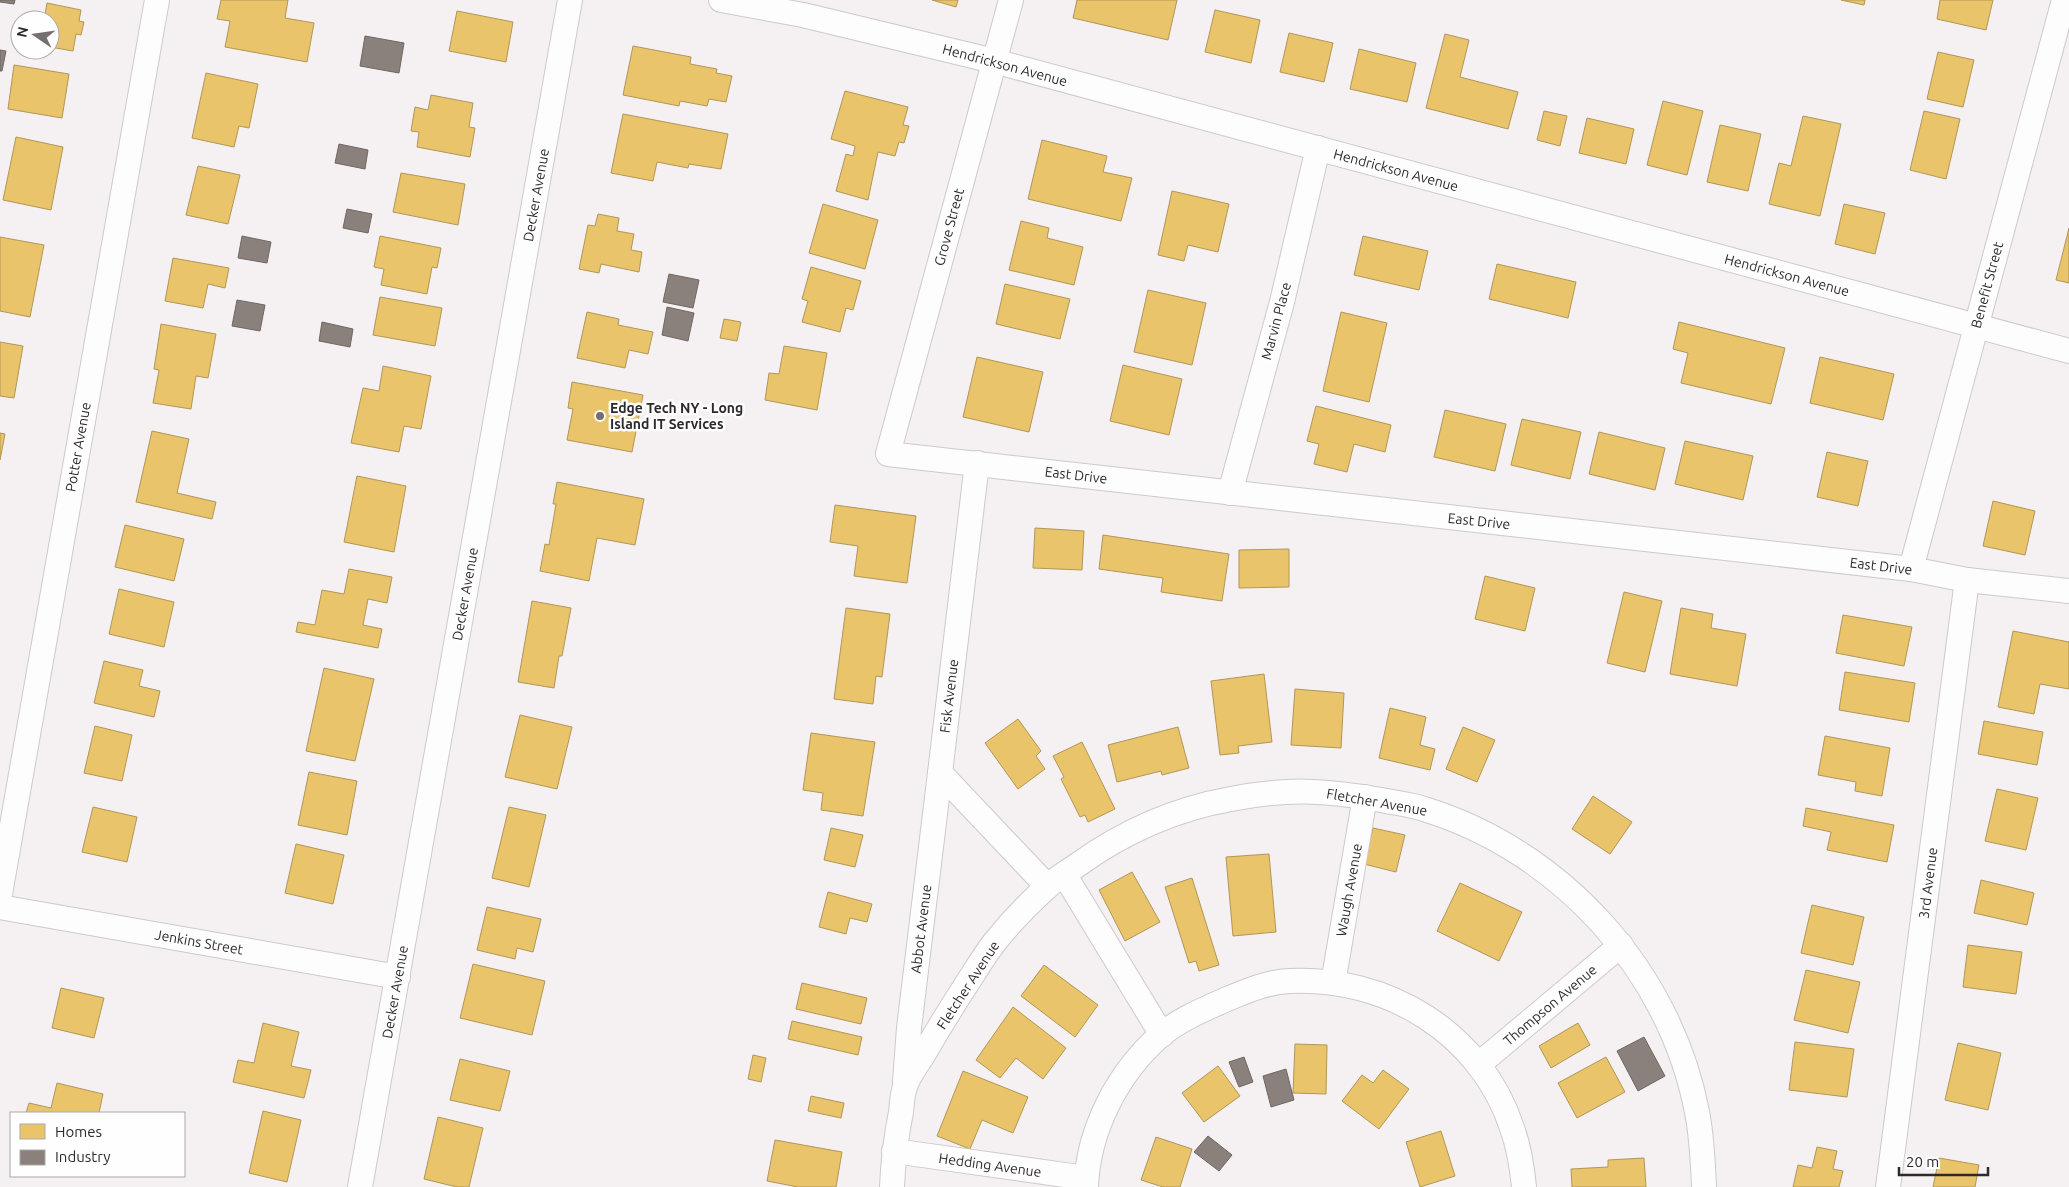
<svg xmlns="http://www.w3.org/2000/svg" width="2069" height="1187" viewBox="0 0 2069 1187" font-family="Ubuntu,sans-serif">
	<rect width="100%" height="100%" fill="#f5f0f1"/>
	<g fill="#e9c46a" stroke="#b19657">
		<path d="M 221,0 L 288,0 L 285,18 L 314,23 L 307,62 L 225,47 L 230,21 L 217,19 Z"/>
		<path d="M 932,0 L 958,0 L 956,7 Z"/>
		<path d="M 1077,0 L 1177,0 L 1168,40 L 1073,18 Z"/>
		<path d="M 1841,0 L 1865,0 L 1864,5 Z"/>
		<path d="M 1940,0 L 1993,0 L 1986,30 L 1937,19 Z"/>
		<path d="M 47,3 L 81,10 L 79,21 L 84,22 L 81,35 L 76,34 L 73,51 L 50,47 L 50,20 L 44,20 Z"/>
		<path d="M 1215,10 L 1260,20 L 1251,63 L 1205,52 Z"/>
		<path d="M 457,11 L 513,22 L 506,62 L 449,51 Z"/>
		<path d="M 1289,33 L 1333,43 L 1324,82 L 1280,72 Z"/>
		<path d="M 1445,34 L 1469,40 L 1460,77 L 1518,92 L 1508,129 L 1426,108 Z"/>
		<path d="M 633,46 L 691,57 L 690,64 L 717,69 L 716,73 L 732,76 L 726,102 L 709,99 L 707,106 L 680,101 L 679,106 L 623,95 Z"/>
		<path d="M 1359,49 L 1416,63 L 1407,102 L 1350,89 Z"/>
		<path d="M 1938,52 L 1974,60 L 1963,107 L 1927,99 Z"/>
		<path d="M 14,65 L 69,74 L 62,118 L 8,109 Z"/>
		<path d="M 206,73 L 258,84 L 249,128 L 239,126 L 234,147 L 192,138 Z"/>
		<path d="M 845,91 L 908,107 L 903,125 L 909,126 L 904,143 L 899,142 L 895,156 L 878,152 L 868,200 L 836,191 L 846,154 L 853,156 L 855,146 L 831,139 Z"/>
		<path d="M 431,95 L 473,103 L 469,127 L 475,128 L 470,157 L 417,147 L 419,132 L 411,131 L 415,107 L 428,110 Z"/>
		<path d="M 1663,101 L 1703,111 L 1687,175 L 1647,165 Z"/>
		<path d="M 1544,111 L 1567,116 L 1560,146 L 1537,140 Z"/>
		<path d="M 1924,111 L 1960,119 L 1946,179 L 1910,170 Z"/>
		<path d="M 623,114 L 728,134 L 721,169 L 689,164 L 688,168 L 657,162 L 653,181 L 611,173 Z"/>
		<path d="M 1803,116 L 1841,124 L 1820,216 L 1769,204 L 1779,163 L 1791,166 Z"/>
		<path d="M 1587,118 L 1634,129 L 1626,164 L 1579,153 Z"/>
		<path d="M 1720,125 L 1761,134 L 1748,191 L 1707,182 Z"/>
		<path d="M 16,137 L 63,147 L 51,210 L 3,200 Z"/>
		<path d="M 1042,140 L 1107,156 L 1103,172 L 1132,178 L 1121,221 L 1028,199 Z"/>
		<path d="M 198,166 L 240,175 L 228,224 L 186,215 Z"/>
		<path d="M 401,173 L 465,184 L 458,225 L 393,212 Z"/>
		<path d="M 1172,191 L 1229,204 L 1218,252 L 1188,245 L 1184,261 L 1158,255 Z"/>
		<path d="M 823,204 L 878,220 L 865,269 L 809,253 Z"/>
		<path d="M 1844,204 L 1885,213 L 1875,254 L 1835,244 Z"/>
		<path d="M 598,214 L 619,218 L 617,231 L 634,234 L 631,250 L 642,252 L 639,272 L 601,264 L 599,273 L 579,269 L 588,225 L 595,226 Z"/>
		<path d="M 1021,221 L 1049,228 L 1047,238 L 1083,247 L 1074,285 L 1009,270 Z"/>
		<path d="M 2069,228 L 2069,283 L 2056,280 Z"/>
		<path d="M 380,236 L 441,248 L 437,268 L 432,267 L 427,294 L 381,285 L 384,269 L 374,267 Z"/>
		<path d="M 1363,236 L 1428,251 L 1419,290 L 1354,275 Z"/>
		<path d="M 0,237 L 44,245 L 30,317 L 0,311 Z"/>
		<path d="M 173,258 L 229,268 L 225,288 L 208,284 L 203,308 L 165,301 Z"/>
		<path d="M 1497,264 L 1576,282 L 1568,318 L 1489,299 Z"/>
		<path d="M 811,267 L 861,281 L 853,310 L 846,308 L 840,332 L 802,322 L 808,301 L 802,299 Z"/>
		<path d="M 1005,284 L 1070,299 L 1060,339 L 996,324 Z"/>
		<path d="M 1148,290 L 1206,303 L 1192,365 L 1134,352 Z"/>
		<path d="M 380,297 L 442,308 L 435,346 L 373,335 Z"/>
		<path d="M 587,312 L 619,319 L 618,325 L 653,332 L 648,354 L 629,350 L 625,368 L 577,358 Z"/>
		<path d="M 1341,312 L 1387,323 L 1369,402 L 1323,391 Z"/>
		<path d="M 724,319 L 741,322 L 737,341 L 720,338 Z"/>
		<path d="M 1679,322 L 1785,348 L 1771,404 L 1681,383 L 1688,353 L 1673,349 Z"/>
		<path d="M 161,324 L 216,334 L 208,378 L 196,376 L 191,409 L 153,403 L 159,370 L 154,369 Z"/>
		<path d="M 0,342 L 23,346 L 14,398 L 0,396 Z"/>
		<path d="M 784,346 L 827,353 L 817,410 L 765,400 L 769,373 L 779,374 Z"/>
		<path d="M 977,357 L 1043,372 L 1029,432 L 963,417 Z"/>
		<path d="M 1820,357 L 1894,374 L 1883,420 L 1810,403 Z"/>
		<path d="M 1123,365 L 1182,379 L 1169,435 L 1110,421 Z"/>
		<path d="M 383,366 L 431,376 L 421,429 L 404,426 L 399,452 L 351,443 L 363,388 L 379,391 Z"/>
		<path d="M 572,382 L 643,395 L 632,452 L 567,440 L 573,409 L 568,408 Z"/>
		<path d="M 1316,406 L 1391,425 L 1385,452 L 1354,444 L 1347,472 L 1314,464 L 1319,444 L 1307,441 Z"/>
		<path d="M 1445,410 L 1506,424 L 1495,471 L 1434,457 Z"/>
		<path d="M 1522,419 L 1581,432 L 1570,479 L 1511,465 Z"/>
		<path d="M 152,431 L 189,439 L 177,493 L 216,502 L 212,519 L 136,502 Z"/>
		<path d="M 1599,432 L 1665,448 L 1655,490 L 1589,474 Z"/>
		<path d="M 0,433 L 5,434 L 0,460 Z"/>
		<path d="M 1685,441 L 1753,456 L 1743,500 L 1675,484 Z"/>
		<path d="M 1827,452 L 1868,461 L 1858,506 L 1817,497 Z"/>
		<path d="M 357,476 L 406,486 L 394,552 L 344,542 Z"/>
		<path d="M 557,482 L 644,499 L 635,545 L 597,538 L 589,581 L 540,571 L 545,544 L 549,545 L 556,504 L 553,504 Z"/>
		<path d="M 1993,501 L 2035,511 L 2025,555 L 1983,546 Z"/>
		<path d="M 835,505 L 916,516 L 907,583 L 854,576 L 858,546 L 830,542 Z"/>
		<path d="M 125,525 L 184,539 L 174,581 L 115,567 Z"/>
		<path d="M 1035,528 L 1084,531 L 1082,570 L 1033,568 Z"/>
		<path d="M 1103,535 L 1229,554 L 1222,601 L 1161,592 L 1163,578 L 1099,569 Z"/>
		<path d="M 1289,549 L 1289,587 L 1239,588 L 1239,550 Z"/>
		<path d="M 349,569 L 392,577 L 387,603 L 368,599 L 363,625 L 382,629 L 378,648 L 296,632 L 298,622 L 315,625 L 322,590 L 344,594 Z"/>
		<path d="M 1485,576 L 1535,588 L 1525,631 L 1475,619 Z"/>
		<path d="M 119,589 L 174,602 L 164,647 L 109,634 Z"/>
		<path d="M 1624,592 L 1662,601 L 1645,672 L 1607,663 Z"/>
		<path d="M 532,601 L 571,608 L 562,656 L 559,656 L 554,688 L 518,682 Z"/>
		<path d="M 846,608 L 890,614 L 882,677 L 876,676 L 873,704 L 834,699 Z"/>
		<path d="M 1681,608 L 1713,614 L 1711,628 L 1746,634 L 1737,686 L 1670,674 Z"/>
		<path d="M 1843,615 L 1912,627 L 1904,666 L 1836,653 Z"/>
		<path d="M 2013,631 L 2069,642 L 2069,689 L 2040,684 L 2034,714 L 1998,707 Z"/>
		<path d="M 104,661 L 143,670 L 139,686 L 160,691 L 154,717 L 94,703 Z"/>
		<path d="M 324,668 L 374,679 L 355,761 L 306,751 Z"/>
		<path d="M 1845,672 L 1915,683 L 1909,722 L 1839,710 Z"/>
		<path d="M 1264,674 L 1272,742 L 1238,746 L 1239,753 L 1220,755 L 1211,681 Z"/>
		<path d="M 1295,689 L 1344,693 L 1341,748 L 1291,745 Z"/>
		<path d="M 1390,708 L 1426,717 L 1420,745 L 1435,749 L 1430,770 L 1379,758 Z"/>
		<path d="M 520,715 L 572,727 L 557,789 L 505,777 Z"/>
		<path d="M 1018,719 L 1041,751 L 1036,756 L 1045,769 L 1018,789 L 985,743 Z"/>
		<path d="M 1984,721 L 2043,732 L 2037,765 L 1978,754 Z"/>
		<path d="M 95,726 L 132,735 L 122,781 L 84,773 Z"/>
		<path d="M 1178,727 L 1189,768 L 1162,775 L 1161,771 L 1117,782 L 1108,745 Z"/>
		<path d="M 1463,727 L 1495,740 L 1477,782 L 1446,769 Z"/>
		<path d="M 811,733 L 875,742 L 863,816 L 821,810 L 823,793 L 803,790 Z"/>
		<path d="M 1825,736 L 1890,748 L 1882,796 L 1855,791 L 1856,782 L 1818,775 Z"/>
		<path d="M 1082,742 L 1115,809 L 1088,822 L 1085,815 L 1080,817 L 1061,779 L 1064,777 L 1053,756 Z"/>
		<path d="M 309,772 L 357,781 L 347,835 L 298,825 Z"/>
		<path d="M 1997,789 L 2038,798 L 2026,850 L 1985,841 Z"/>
		<path d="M 1593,796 L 1632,822 L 1610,854 L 1572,829 Z"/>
		<path d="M 93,807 L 137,817 L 127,862 L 82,852 Z"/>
		<path d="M 509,807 L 546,815 L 529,887 L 492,878 Z"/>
		<path d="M 1806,808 L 1894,825 L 1887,862 L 1827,850 L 1831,832 L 1803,826 Z"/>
		<path d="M 831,828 L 863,835 L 855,867 L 824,860 Z"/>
		<path d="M 1373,828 L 1405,835 L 1396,872 L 1364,864 Z"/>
		<path d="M 296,844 L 344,855 L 333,904 L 285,893 Z"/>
		<path d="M 1269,854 L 1276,932 L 1233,936 L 1226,857 Z"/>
		<path d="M 1132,872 L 1160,922 L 1125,941 L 1099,890 Z"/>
		<path d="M 1192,878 L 1219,965 L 1199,971 L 1196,961 L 1189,963 L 1165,887 Z"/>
		<path d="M 1981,880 L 2034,893 L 2027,925 L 1974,913 Z"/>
		<path d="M 1460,883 L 1522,912 L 1499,961 L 1437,931 Z"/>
		<path d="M 828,892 L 872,904 L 867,922 L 850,918 L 846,934 L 819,927 Z"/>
		<path d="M 1812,905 L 1864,917 L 1853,965 L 1801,953 Z"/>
		<path d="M 487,907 L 541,919 L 533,952 L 517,948 L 515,959 L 477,950 Z"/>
		<path d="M 1968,945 L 2022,952 L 2016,994 L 1963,987 Z"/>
		<path d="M 473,964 L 545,981 L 532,1035 L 460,1018 Z"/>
		<path d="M 1044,965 L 1098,1005 L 1075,1037 L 1021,996 Z"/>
		<path d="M 1806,970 L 1860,982 L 1848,1033 L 1794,1020 Z"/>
		<path d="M 802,983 L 867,998 L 861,1024 L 796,1009 Z"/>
		<path d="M 61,988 L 104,998 L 94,1038 L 52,1028 Z"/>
		<path d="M 1013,1007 L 1066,1048 L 1043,1079 L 1016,1058 L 1000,1078 L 976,1060 Z"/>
		<path d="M 792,1021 L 862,1037 L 858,1055 L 788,1039 Z"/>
		<path d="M 263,1023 L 299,1032 L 291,1066 L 311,1070 L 304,1098 L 233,1082 L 238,1060 L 254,1063 Z"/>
		<path d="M 1578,1023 L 1590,1045 L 1551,1068 L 1539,1046 Z"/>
		<path d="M 1795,1042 L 1854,1049 L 1847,1097 L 1789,1090 Z"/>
		<path d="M 1958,1043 L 2001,1053 L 1988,1110 L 1945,1100 Z"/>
		<path d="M 1295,1044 L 1327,1045 L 1326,1094 L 1293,1093 Z"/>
		<path d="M 753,1055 L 766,1058 L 761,1082 L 748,1079 Z"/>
		<path d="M 1606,1057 L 1625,1092 L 1577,1118 L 1558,1083 Z"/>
		<path d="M 460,1059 L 510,1071 L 500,1111 L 450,1100 Z"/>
		<path d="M 1218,1066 L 1240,1096 L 1204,1122 L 1182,1093 Z"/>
		<path d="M 1383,1070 L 1409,1089 L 1379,1129 L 1342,1101 L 1362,1075 L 1373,1083 Z"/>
		<path d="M 963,1071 L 1028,1097 L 1013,1133 L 982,1120 L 970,1149 L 937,1136 Z"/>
		<path d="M 57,1083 L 103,1094 L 99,1113 L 26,1113 L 29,1103 L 51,1108 Z"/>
		<path d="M 811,1096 L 844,1103 L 841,1118 L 808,1111 Z"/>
		<path d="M 263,1111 L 301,1120 L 287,1182 L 249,1173 Z"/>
		<path d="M 438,1117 L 483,1128 L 469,1187 L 457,1187 L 424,1179 Z"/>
		<path d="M 1441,1131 L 1455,1176 L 1420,1187 L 1406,1142 Z"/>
		<path d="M 1156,1137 L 1192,1149 L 1180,1187 L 1163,1187 L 1141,1180 Z"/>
		<path d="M 775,1140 L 842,1152 L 836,1187 L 798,1187 L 767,1181 Z"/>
		<path d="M 1817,1147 L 1837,1151 L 1833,1169 L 1843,1171 L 1839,1187 L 1793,1187 L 1798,1165 L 1812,1168 Z"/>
		<path d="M 1644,1158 L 1646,1187 L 1572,1187 L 1571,1169 L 1608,1167 L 1608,1160 Z"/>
		<path d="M 1939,1158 L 1979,1165 L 1975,1187 L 1933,1187 Z"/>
	</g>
	<g fill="#8a817c" stroke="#6e6764">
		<path d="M 0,0 L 15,0 L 14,4 L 0,2 Z"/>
		<path d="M 365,36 L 404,43 L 399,73 L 360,66 Z"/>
		<path d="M 0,50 L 6,51 L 2,71 L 0,71 Z"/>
		<path d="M 339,144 L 368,150 L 365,169 L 335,163 Z"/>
		<path d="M 347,209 L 372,214 L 368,233 L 343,228 Z"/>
		<path d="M 242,236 L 271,242 L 267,263 L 238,258 Z"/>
		<path d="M 669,274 L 699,280 L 693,308 L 663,302 Z"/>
		<path d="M 237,300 L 265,305 L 260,331 L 232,326 Z"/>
		<path d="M 667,307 L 694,313 L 688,341 L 662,335 Z"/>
		<path d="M 322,322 L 353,329 L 350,347 L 319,341 Z"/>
		<path d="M 1644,1037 L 1665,1076 L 1638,1091 L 1617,1051 Z"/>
		<path d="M 1244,1057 L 1253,1082 L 1239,1087 L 1229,1062 Z"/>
		<path d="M 1286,1069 L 1294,1100 L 1271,1107 L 1263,1076 Z"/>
		<path d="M 1208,1136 L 1232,1155 L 1219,1171 L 1194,1152 Z"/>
	</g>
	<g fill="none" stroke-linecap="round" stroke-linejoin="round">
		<g stroke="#cdcaca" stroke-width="26">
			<g id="minor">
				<path d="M 721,0 L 803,15 L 994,61 L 2069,351"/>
				<path d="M 1011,0 L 888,454 L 1911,569 L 1967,580 L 2069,591"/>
				<path d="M 977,463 L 940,773 L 1047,886"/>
				<path d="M 1230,493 L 1282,302 L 1318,148"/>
				<path d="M 1911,569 L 2064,0"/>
				<path d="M 1064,874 L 1162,1035"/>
				<path d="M 0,894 L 157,0"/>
				<path d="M 0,907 L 398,977"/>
				<path d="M 1333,983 L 1365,797"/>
				<path d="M 1478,1065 L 1621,945"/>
				<path d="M 905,1082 L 909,1028 L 940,773"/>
				<path d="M 894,1151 L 1086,1178"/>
				<path d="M 360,1187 L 570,0"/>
				<path d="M 892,1187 C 893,1162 896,1137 901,1112 C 902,1104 902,1095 905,1087 C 908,1076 917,1065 923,1055 C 937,1031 951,1008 966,985 C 975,971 984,956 994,943 C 1009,924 1028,904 1046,888 C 1055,879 1066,873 1076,866 C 1123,832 1174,809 1231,799 C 1286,788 1326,790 1381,800 C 1395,803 1410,804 1424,809 C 1561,851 1670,971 1697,1112 C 1702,1137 1703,1162 1704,1187"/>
				<path d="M 1086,1187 C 1088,1130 1118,1072 1161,1035 C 1180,1019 1205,1009 1227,999 C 1247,991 1267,982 1289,981 C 1387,976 1481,1033 1512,1128 C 1519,1147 1522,1167 1524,1187"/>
				<path d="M 1888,1187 L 1967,580"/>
			</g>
		</g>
		<use href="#minor" stroke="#fefdfd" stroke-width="24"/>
	</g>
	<circle fill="#746f70" stroke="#fefefe" stroke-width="2" cx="600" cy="416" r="5"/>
	<g text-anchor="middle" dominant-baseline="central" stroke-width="5" stroke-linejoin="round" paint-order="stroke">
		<g font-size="14" fill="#2e2a2b" stroke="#fefefe">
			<text transform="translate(1005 65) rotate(15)">Hendrickson Avenue</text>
			<text transform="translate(1396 170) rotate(15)">Hendrickson Avenue</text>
			<text transform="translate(536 195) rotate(-80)">Decker Avenue</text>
			<text transform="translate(949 227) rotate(-75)">Grove Street</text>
			<text transform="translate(1787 275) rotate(15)">Hendrickson Avenue</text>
			<text transform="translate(1987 285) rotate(-75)">Benefit Street</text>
			<text transform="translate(1276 321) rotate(-75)">Marvin Place</text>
			<text transform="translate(78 447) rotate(-80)">Potter Avenue</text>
			<text transform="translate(1076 475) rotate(7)">East Drive</text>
			<text transform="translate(1479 521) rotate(6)">East Drive</text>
			<text transform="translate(1881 566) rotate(7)">East Drive</text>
			<text transform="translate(465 594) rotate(-80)">Decker Avenue</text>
			<text transform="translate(949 696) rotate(-83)">Fisk Avenue</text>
			<text transform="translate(1377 802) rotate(10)">Fletcher Avenue</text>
			<text transform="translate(1928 883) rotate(-83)">3rd Avenue</text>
			<text transform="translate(1349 890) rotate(-80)">Waugh Avenue</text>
			<text transform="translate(921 929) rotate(-83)">Abbot Avenue</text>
			<text transform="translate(199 942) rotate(10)">Jenkins Street</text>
			<text transform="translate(968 985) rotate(-57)">Fletcher Avenue</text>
			<text transform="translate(395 992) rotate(-80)">Decker Avenue</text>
			<text transform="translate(1550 1005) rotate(-40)">Thompson Avenue</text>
			<text transform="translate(990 1165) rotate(8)">Hedding Avenue</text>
		</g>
		<g font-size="14" font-weight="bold" fill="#2e2a2b" stroke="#fefefe" text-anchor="start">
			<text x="610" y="408">Edge Tech NY - Long<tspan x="610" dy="16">Island IT Services</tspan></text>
		</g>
	</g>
	<rect x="10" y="1112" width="175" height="65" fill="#fefefe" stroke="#aba9aa"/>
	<rect x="20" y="1124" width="25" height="15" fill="#e9c46a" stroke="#aba9aa"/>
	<text x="55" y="1137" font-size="15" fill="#2e2a2b">Homes</text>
	<rect x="20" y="1150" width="25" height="15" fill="#8a817c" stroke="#aba9aa"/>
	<text x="55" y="1162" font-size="15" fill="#2e2a2b">Industry</text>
	<g transform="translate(35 35) rotate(283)"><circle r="24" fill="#fefefe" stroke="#aba9aa"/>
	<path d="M0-4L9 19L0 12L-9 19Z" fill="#746f70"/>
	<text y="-8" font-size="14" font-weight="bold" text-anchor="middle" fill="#2e2a2b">N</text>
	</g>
	<path d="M1899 1167v8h89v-8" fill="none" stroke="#2e2a2b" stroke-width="2.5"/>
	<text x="1906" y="1167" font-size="15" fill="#2e2a2b" stroke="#fefefe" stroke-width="4" paint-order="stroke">20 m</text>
</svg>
